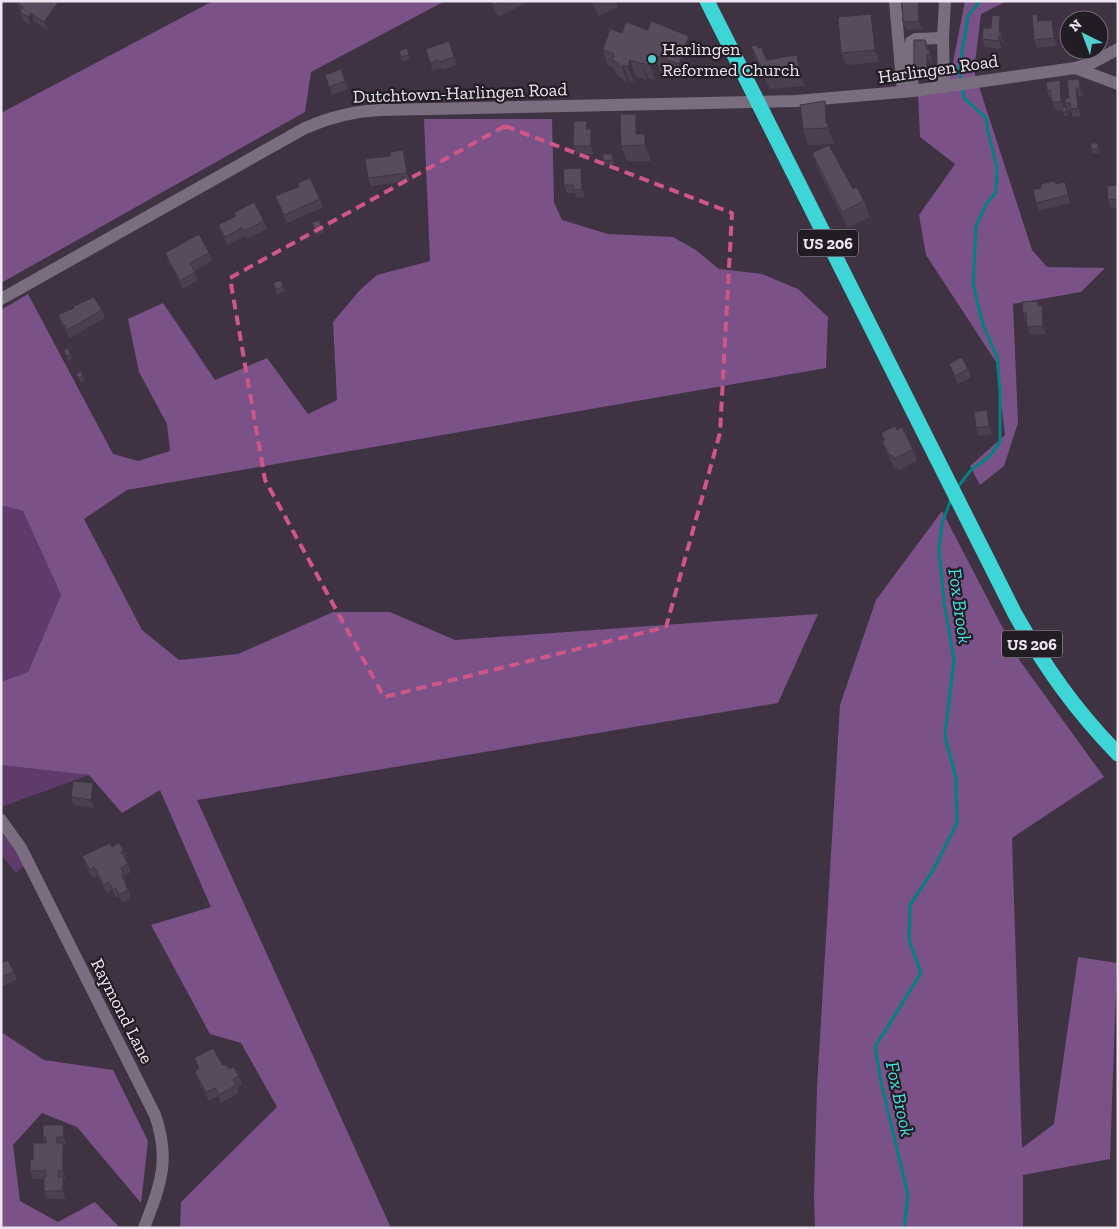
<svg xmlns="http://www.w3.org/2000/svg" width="1119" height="1229" viewBox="0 0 1119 1229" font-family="'Zilla Slab',serif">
	<rect width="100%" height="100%" fill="#3f3243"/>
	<g fill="#5f3b6b">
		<path d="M 4,506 L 23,511 L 61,595 L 28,672 L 1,682 L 1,507 Z"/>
		<path d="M 1,765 L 89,775 L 1,807 Z"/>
		<path d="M 1,819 L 28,862 L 16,873 L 1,854 Z"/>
	</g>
	<g fill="#7a5287">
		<path d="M 213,1 L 445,1 L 311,72 L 305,112 L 1,283 L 1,113 Z"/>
		<path d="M 965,1 L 1007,1 L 981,14 L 974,71 L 1032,250 L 1047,267 L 1105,268 L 1081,292 L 1013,304 L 1018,423 L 1004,466 L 980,485 L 970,466 L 1005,435 L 996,362 L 926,255 L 919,215 L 955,164 L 920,137 L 918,92 L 951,73 Z"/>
		<path d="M 424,119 L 552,119 L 554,202 L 562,220 L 608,234 L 673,237 L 696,250 L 719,269 L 762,274 L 798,289 L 828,317 L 826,368 L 127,490 L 84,519 L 142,630 L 179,660 L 238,654 L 333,612 L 390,612 L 455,640 L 818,614 L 778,703 L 197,800 L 391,1228 L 180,1228 L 181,1202 L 277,1107 L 241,1043 L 210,1034 L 151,925 L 211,907 L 160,790 L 122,813 L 89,775 L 1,765 L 1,682 L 28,672 L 61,595 L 23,511 L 4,506 L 1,507 L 1,310 L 28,294 L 113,454 L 138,461 L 170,451 L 167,424 L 139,372 L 128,319 L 163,303 L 215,380 L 267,358 L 308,414 L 337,400 L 333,322 L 360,290 L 377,275 L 430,261 Z"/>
		<path d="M 942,511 L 1020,661 L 1104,777 L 1012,838 L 1022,1148 L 1054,1124 L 1078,957 L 1117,963 L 1110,1159 L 1023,1175 L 1023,1228 L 815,1228 L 814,1197 L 817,1087 L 840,705 L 876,600 Z"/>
		<path d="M 1,1032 L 44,1060 L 113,1070 L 148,1141 L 141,1203 L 77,1127 L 42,1113 L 13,1145 L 20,1201 L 58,1222 L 95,1202 L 120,1228 L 1,1228 Z"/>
	</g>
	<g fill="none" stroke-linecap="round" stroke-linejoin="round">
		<g stroke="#008182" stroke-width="3">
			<path d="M 961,81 L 959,70 L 968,16 L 980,1"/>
			<path d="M 957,488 L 971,470 L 989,457 L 1000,442 L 1000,391 L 997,357 L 983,325 L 973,284 L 976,226 L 987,203 L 996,192 L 997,167 L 988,132 L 986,118 L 964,98 L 962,87"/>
			<path d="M 904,1228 L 908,1195 L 881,1082 L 875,1047 L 921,973 L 909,940 L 910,905 L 932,872 L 957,823 L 956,778 L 945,736 L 954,660 L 944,602 L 939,550 L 942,523 L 952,497"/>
		</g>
		<g stroke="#7b6d80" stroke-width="12">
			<path d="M 895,2 L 903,92"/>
			<path d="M 1075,68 L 1118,84"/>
			<path d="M 944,87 L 943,38 L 945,1"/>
			<path d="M 913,91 L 910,46 L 911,42 L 916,39 L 943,38"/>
			<path d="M 1,299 L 305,128 C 330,117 354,111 381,110 L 796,101 L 913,91 L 1075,68 L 1092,63 L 1118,49"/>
			<path d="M 1,820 L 21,848 L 155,1115 C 171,1160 160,1186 144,1228"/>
		</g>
		<path stroke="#3dd5d6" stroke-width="15" d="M 707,1 L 1015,614 C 1045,667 1075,710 1118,754"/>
	</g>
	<g fill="#4c4050">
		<path d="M 15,1 L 60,1 L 63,8 L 47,30 L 34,21 L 30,25 L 23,20 L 18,5 Z"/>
		<path d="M 490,1 L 530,1 L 498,17 Z"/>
		<path d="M 591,1 L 616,1 L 618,7 L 599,16 Z"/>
		<path d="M 902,1 L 921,1 L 922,29 L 906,30 L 903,22 Z"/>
		<path d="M 871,14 L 876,26 L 879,62 L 846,65 L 841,53 Z"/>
		<path d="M 1000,16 L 1003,24 L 1002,35 L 1004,40 L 1004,44 L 1002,43 L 1002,49 L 985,47 L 982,39 Z"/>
		<path d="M 1039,21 L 1055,28 L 1057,46 L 1037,48 L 1034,40 Z"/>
		<path d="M 648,30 L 689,36 L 695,51 L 684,80 L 660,71 L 656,81 L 648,78 L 647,80 L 636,76 L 634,82 L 629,81 L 628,83 L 624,82 L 623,79 L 617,76 L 614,68 L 608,66 L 603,50 L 622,33 Z"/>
		<path d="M 449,41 L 457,65 L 442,70 L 441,68 L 433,71 L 426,49 Z"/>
		<path d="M 926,42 L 932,58 L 932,63 L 930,63 L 930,77 L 917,77 L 914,70 Z"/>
		<path d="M 751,46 L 758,48 L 767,60 L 797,55 L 802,67 L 805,86 L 770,89 L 755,58 Z"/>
		<path d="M 407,48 L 410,59 L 402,61 L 399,51 Z"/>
		<path d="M 341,69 L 348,89 L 332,95 L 325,75 Z"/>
		<path d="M 1079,79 L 1082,87 L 1083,96 L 1079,96 L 1081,116 L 1073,117 L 1071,111 L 1068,111 L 1065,103 L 1069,98 Z"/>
		<path d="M 1062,88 L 1064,108 L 1066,107 L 1068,116 L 1064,116 L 1062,110 L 1055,110 L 1051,98 L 1050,98 L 1047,90 Z"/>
		<path d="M 830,117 L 831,133 L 834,139 L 834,144 L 808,145 L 803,129 Z"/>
		<path d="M 591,129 L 594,137 L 594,154 L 576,154 L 573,146 Z"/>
		<path d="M 642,130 L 642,134 L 645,134 L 651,149 L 651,161 L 627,161 L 621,146 Z"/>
		<path d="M 1098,143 L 1099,147 L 1099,153 L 1093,153 L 1091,149 Z"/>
		<path d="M 403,150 L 406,158 L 410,181 L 371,186 L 368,178 L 391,156 Z"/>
		<path d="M 812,153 L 864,201 L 870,217 L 848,228 L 818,169 Z"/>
		<path d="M 612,154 L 614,158 L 614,164 L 604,165 L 603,161 Z"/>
		<path d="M 584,176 L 585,197 L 576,198 L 575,193 L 567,193 L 564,185 Z"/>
		<path d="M 1055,181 L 1056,184 L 1065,182 L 1070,203 L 1039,211 L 1036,203 L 1041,188 Z"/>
		<path d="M 1118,185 L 1118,208 L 1111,208 L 1108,200 Z"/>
		<path d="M 275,196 L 320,199 L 323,207 L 287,223 Z"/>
		<path d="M 234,213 L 264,221 L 267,229 L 247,239 L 245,236 L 228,245 L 221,233 L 218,225 L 235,216 Z"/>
		<path d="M 319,220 L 324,232 L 317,235 L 312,223 Z"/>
		<path d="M 165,253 L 209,253 L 212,261 L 194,271 L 198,280 L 183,289 L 168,261 Z"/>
		<path d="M 281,280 L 285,291 L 277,294 L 273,283 Z"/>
		<path d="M 1038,301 L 1040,306 L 1045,313 L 1046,334 L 1030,335 L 1027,327 L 1026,321 L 1025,321 L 1023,313 Z"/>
		<path d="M 73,309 L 102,310 L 105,318 L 70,338 L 61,323 L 58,315 Z"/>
		<path d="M 68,348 L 72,359 L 68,360 L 64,350 Z"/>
		<path d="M 949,364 L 968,369 L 971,377 L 958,384 Z"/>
		<path d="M 76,374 L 83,376 L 85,380 L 80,382 Z"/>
		<path d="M 990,418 L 992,434 L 979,436 L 976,428 Z"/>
		<path d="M 897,430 L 913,449 L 917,461 L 898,471 L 896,467 L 894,468 L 887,453 L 882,441 L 884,440 L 881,433 Z"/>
		<path d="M 96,791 L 94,808 L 74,805 L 71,797 Z"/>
		<path d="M 112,847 L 124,851 L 126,859 L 131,872 L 124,876 L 126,882 L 131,898 L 122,903 L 119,896 L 116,898 L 112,890 L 107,893 L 97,875 L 93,878 L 85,864 L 82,856 Z"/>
		<path d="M 1,963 L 14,972 L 17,980 L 1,987 Z"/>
		<path d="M 194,1058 L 222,1064 L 239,1076 L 242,1084 L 237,1087 L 239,1093 L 221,1103 L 218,1096 L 209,1101 L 198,1080 L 195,1072 L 199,1069 Z"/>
		<path d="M 63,1125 L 66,1133 L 66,1145 L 64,1145 L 66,1151 L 66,1179 L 64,1178 L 66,1185 L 66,1199 L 47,1199 L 44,1191 L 44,1179 L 33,1179 L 30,1171 L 45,1143 L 43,1137 Z"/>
	</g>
	<g fill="#3e3441">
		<path d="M 59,1 L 60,1 L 63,8 L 47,30 L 44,22 Z"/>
		<path d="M 918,1 L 921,1 L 922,29 L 919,21 Z"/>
		<path d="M 31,13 L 34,21 L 30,25 L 28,17 Z"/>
		<path d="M 871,14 L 876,26 L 879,62 L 875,50 Z"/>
		<path d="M 1000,16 L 1003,24 L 1002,35 L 1004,40 L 1004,44 L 999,32 Z"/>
		<path d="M 1052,20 L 1055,28 L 1057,46 L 1054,38 Z"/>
		<path d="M 689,36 L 695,51 L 684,80 L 679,64 Z"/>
		<path d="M 999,36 L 1002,43 L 1002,49 L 999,41 Z"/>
		<path d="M 929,50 L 932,58 L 932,63 L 930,55 Z"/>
		<path d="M 654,55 L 660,71 L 656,81 L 650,65 Z"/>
		<path d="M 797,55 L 802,67 L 805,86 L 800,74 Z"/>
		<path d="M 927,55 L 930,63 L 930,77 L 927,69 Z"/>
		<path d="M 630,60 L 636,76 L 634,82 L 628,67 Z"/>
		<path d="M 642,63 L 648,78 L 647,80 L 642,64 Z"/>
		<path d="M 623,65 L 629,81 L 628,83 L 622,67 Z"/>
		<path d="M 1079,79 L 1082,87 L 1083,96 L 1080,88 Z"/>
		<path d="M 1060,80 L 1062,88 L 1064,110 L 1061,102 Z"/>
		<path d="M 1076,88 L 1079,96 L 1081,116 L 1078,108 Z"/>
		<path d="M 825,101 L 830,117 L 831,133 L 834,139 L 834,144 L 826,123 Z"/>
		<path d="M 636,114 L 642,130 L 642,145 L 636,134 Z"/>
		<path d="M 587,121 L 590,129 L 586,129 Z"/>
		<path d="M 591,129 L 594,137 L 594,154 L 591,146 Z"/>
		<path d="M 645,134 L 651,149 L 651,161 L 645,145 Z"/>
		<path d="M 403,150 L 406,158 L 410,181 L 407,173 Z"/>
		<path d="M 581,168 L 584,176 L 585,197 L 582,189 Z"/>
		<path d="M 1042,305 L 1045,313 L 1046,334 L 1043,326 Z"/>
		<path d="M 987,410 L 990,418 L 992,434 L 989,426 Z"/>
		<path d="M 93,783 L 96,791 L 94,808 L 91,800 Z"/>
		<path d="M 63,1125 L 66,1133 L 66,1145 L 64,1137 Z"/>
		<path d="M 63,1143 L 66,1151 L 66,1179 L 63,1171 Z"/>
		<path d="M 63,1177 L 66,1185 L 66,1199 L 63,1191 Z"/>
	</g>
	<g fill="#584b5d" stroke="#3e3441">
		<path d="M 19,1 L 59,1 L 44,22 L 31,13 L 28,17 L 20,12 L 23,7 L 18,3 Z"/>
		<path d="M 492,1 L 502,1 L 494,5 Z"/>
		<path d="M 902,1 L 918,1 L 919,21 L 903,22 Z"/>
		<path d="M 871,14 L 875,50 L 841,53 L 838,17 Z"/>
		<path d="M 1037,14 L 1038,21 L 1052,20 L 1054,38 L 1034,40 L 1032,15 Z"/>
		<path d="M 992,15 L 1000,16 L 999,32 L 1001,32 L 1001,36 L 999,36 L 999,41 L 982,39 L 983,28 L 991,28 Z"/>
		<path d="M 651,21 L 689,36 L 679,64 L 654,55 L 650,65 L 642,63 L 642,64 L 630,60 L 628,67 L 623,65 L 622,67 L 618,66 L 619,63 L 612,61 L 614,54 L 603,50 L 610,29 L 622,33 L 626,22 L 648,30 Z"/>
		<path d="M 914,40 L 925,40 L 926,42 L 927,50 L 929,50 L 930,55 L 927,55 L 927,69 L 914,70 Z"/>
		<path d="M 449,41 L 454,57 L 439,62 L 438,60 L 430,63 L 426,49 Z"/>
		<path d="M 757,45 L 758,48 L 761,47 L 767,60 L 797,55 L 800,74 L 766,77 L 751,46 Z"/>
		<path d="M 407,48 L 409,55 L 401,57 L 399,51 Z"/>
		<path d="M 341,69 L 345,81 L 329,87 L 325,75 Z"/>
		<path d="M 1079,79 L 1080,88 L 1076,88 L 1078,108 L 1071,109 L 1070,103 L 1065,103 L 1065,99 L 1069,98 L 1067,80 Z"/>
		<path d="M 1060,80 L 1061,102 L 1052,102 L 1050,90 L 1047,90 L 1046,82 Z"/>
		<path d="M 825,101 L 826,123 L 828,123 L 828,128 L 803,129 L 800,105 Z"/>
		<path d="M 1066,107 L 1067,112 L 1062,112 L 1062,108 Z"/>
		<path d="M 620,114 L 636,114 L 636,134 L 645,134 L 645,145 L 621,146 Z"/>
		<path d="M 574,121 L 587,121 L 586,129 L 591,129 L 591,146 L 573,146 Z"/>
		<rect x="1091" y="143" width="7" height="6"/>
		<path d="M 829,145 L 853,189 L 857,187 L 864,201 L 842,212 L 812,153 Z"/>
		<path d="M 403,150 L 407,173 L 368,178 L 365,159 L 391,156 L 390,152 Z"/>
		<path d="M 603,154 L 612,154 L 613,160 L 603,161 Z"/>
		<path d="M 581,168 L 582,189 L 573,190 L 573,185 L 564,185 L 563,169 Z"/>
		<path d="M 310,178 L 320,199 L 284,215 L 275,196 L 299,187 L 298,183 Z"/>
		<path d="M 1055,181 L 1056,184 L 1065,182 L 1068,195 L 1036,203 L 1033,190 L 1041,188 L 1041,184 Z"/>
		<path d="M 1118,185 L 1118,199 L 1108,200 L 1107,186 Z"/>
		<path d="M 254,202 L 264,221 L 244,231 L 242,228 L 225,237 L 218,225 L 236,216 L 234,213 Z"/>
		<path d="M 319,220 L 322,228 L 316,231 L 312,223 Z"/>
		<path d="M 199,234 L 209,253 L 190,263 L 195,272 L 180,281 L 165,253 Z"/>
		<path d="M 281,280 L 283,287 L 276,290 L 273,283 Z"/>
		<path d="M 94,297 L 102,310 L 67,330 L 58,315 L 74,308 L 72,307 Z"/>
		<path d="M 1038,301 L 1038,306 L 1042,305 L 1043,326 L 1027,327 L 1026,313 L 1023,313 L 1022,302 Z"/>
		<path d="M 68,348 L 71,355 L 66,356 L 64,350 Z"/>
		<path d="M 962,357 L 968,369 L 955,376 L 949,364 Z"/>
		<path d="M 81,371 L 83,376 L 79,378 L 76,374 Z"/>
		<path d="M 987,410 L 989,426 L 976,428 L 974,412 Z"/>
		<path d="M 895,426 L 897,430 L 902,427 L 913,449 L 894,459 L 892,455 L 890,456 L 882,441 L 885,440 L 881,433 Z"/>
		<path d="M 73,781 L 93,783 L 91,800 L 71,797 Z"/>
		<path d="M 110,843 L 112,847 L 119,843 L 124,851 L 121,852 L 128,864 L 121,868 L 124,874 L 121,875 L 126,883 L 125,884 L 128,890 L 119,895 L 116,888 L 113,890 L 109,882 L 104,885 L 94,867 L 90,870 L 82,856 Z"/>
		<path d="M 8,960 L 14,972 L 1,977 L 1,963 Z"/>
		<path d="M 213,1048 L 222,1064 L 227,1066 L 229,1069 L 234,1067 L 239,1076 L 233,1079 L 236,1085 L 219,1095 L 215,1088 L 206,1093 L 195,1072 L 199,1068 L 194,1058 Z"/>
		<path d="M 43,1125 L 63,1125 L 64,1137 L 57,1137 L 57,1143 L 63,1143 L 63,1171 L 58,1170 L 58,1177 L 63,1177 L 63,1191 L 44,1191 L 44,1177 L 46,1177 L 46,1171 L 30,1171 L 30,1160 L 33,1160 L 33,1143 L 46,1143 L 46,1137 L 43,1137 Z"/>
	</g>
	<path fill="none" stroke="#cf5688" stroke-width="4" stroke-dasharray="10 6" stroke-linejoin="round" d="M 505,126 L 732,213 L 720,433 L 666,627 L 384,697 L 265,480 L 230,278 Z"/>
	<circle fill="#52cdcd" stroke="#221c24" stroke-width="2" cx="652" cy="59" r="5"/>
	<g text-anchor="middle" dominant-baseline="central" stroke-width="4.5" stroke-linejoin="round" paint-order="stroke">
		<g fill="#221c24" stroke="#b0a9b3" stroke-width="1">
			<rect x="798" y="229.5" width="60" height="27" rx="4"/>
			<rect x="1002" y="630.5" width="60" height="27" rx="4"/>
		</g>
		<g font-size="16" font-weight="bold" fill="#ede5f0">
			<text x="828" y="243">US 206</text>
			<text x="1032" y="644">US 206</text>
		</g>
		<g font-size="18" fill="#ede5f0" stroke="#221c24" text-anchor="start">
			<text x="662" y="49">Harlingen<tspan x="662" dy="21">Reformed Church</tspan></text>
		</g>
		<g font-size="18" fill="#ede5f0" stroke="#221c24">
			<text transform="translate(938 69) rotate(-8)">Harlingen Road</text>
			<text transform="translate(460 93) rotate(-2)">Dutchtown-Harlingen Road</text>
			<text transform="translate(122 1011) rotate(63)">Raymond Lane</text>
		</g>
		<g font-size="19" font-style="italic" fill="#48dfe0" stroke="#221c24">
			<text transform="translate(960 606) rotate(82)">Fox Brook</text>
			<text transform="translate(900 1099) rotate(78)">Fox Brook</text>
		</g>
	</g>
	<rect width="1119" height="1229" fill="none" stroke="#ede5f0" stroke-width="5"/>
	<g transform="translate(1084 35) rotate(318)"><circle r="24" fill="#221c24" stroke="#736c76"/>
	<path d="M0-4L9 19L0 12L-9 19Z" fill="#52cdcd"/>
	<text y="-8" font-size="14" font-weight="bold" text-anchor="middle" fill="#ede5f0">N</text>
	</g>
</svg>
